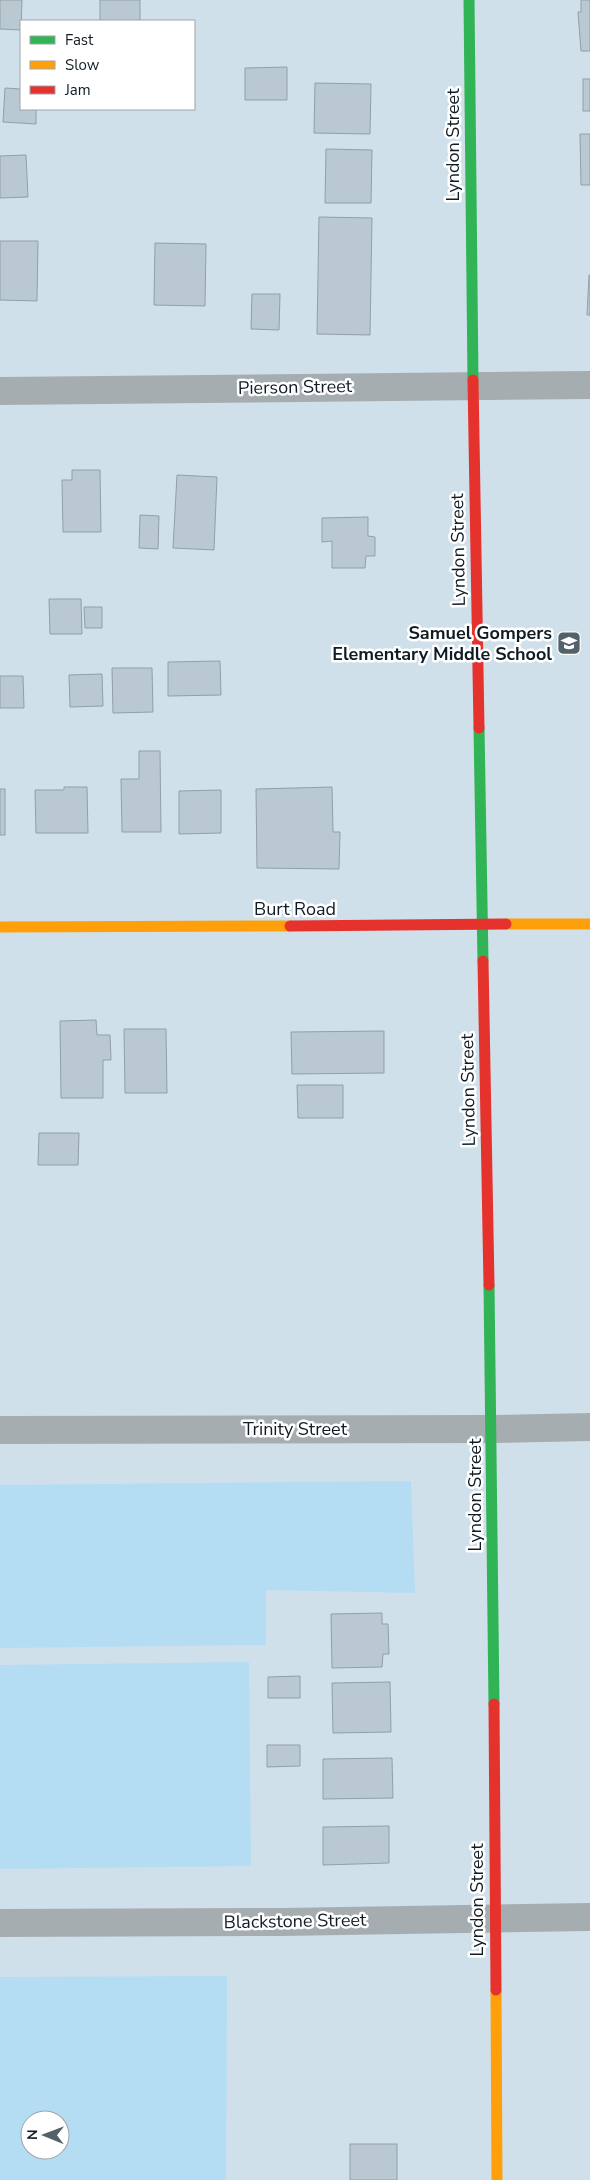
<svg xmlns="http://www.w3.org/2000/svg" width="590" height="2180" viewBox="0 0 590 2180" font-family="'Nunito Sans',sans-serif">
	<rect width="100%" height="100%" fill="#cfe0eb"/>
	<g fill="#b4ddf4" fill-rule="evenodd">
		<path d="M 411,1481 L 415,1593 L 266,1590 L 266,1645 L 0,1648 L 0,1485 Z"/>
		<path d="M 249,1662 L 251,1866 L 0,1869 L 0,1665 Z"/>
		<path d="M 227,1976 L 226,2180 L 0,2180 L 0,1977 ZM 30,2120 L 60,2120 L 60,2150 L 30,2150 Z"/>
	</g>
	<g fill="#bac8d1" stroke="#919fa7">
		<path d="M 0,0 L 22,0 L 21,30 L 0,29 Z"/>
		<rect x="100" y="0" width="40" height="21"/>
		<path d="M 581,0 L 590,0 L 590,51 L 581,51 L 578,12 L 581,12 Z"/>
		<path d="M 287,67 L 287,100 L 245,100 L 245,68 Z"/>
		<rect x="583" y="79" width="7" height="32"/>
		<path d="M 315,83 L 371,84 L 370,134 L 314,133 Z"/>
		<path d="M 5,88 L 21,89 L 21,109 L 36,109 L 36,124 L 3,122 Z"/>
		<path d="M 580,134 L 590,134 L 590,185 L 581,185 Z"/>
		<path d="M 326,149 L 372,150 L 371,203 L 325,203 Z"/>
		<path d="M 26,155 L 28,197 L 0,198 L 0,156 Z"/>
		<path d="M 319,217 L 372,218 L 370,335 L 317,334 Z"/>
		<path d="M 0,241 L 38,241 L 37,301 L 0,300 Z"/>
		<path d="M 155,243 L 206,244 L 205,306 L 154,305 Z"/>
		<path d="M 589,275 L 590,275 L 590,315 L 587,315 Z"/>
		<path d="M 252,294 L 280,294 L 279,330 L 251,329 Z"/>
		<path d="M 72,470 L 100,470 L 101,532 L 63,532 L 62,480 L 72,480 Z"/>
		<path d="M 177,475 L 217,477 L 214,550 L 173,548 Z"/>
		<path d="M 140,515 L 159,516 L 158,549 L 139,548 Z"/>
		<path d="M 368,517 L 368,536 L 375,537 L 375,556 L 366,556 L 365,568 L 332,568 L 332,541 L 322,542 L 322,518 Z"/>
		<path d="M 49,599 L 81,599 L 82,634 L 50,634 Z"/>
		<path d="M 84,607 L 102,607 L 102,628 L 85,628 Z"/>
		<path d="M 220,661 L 221,695 L 168,696 L 168,662 Z"/>
		<path d="M 112,668 L 152,668 L 153,712 L 113,713 Z"/>
		<path d="M 102,674 L 103,706 L 70,707 L 69,675 Z"/>
		<path d="M 0,676 L 23,676 L 24,708 L 0,708 Z"/>
		<path d="M 139,751 L 160,751 L 161,832 L 122,832 L 121,779 L 139,779 Z"/>
		<path d="M 64,787 L 87,787 L 88,833 L 36,833 L 35,790 L 64,790 Z"/>
		<path d="M 332,787 L 333,832 L 340,832 L 339,869 L 257,868 L 256,789 Z"/>
		<rect x="0" y="789" width="5" height="46"/>
		<path d="M 221,790 L 221,833 L 179,834 L 179,791 Z"/>
		<path d="M 96,1020 L 97,1035 L 110,1035 L 111,1060 L 103,1060 L 103,1098 L 61,1098 L 60,1021 Z"/>
		<path d="M 124,1029 L 166,1029 L 167,1093 L 125,1093 Z"/>
		<path d="M 384,1031 L 384,1073 L 292,1074 L 291,1032 Z"/>
		<path d="M 297,1085 L 343,1085 L 343,1118 L 298,1118 Z"/>
		<path d="M 39,1133 L 79,1133 L 78,1165 L 38,1165 Z"/>
		<path d="M 382,1613 L 382,1624 L 388,1624 L 389,1654 L 383,1654 L 382,1667 L 332,1668 L 331,1614 Z"/>
		<path d="M 300,1676 L 300,1698 L 268,1698 L 268,1677 Z"/>
		<path d="M 390,1682 L 391,1732 L 333,1733 L 332,1683 Z"/>
		<path d="M 267,1745 L 300,1745 L 300,1766 L 267,1767 Z"/>
		<path d="M 392,1758 L 393,1798 L 323,1799 L 323,1759 Z"/>
		<path d="M 389,1826 L 389,1863 L 323,1865 L 323,1827 Z"/>
		<rect x="350" y="2144" width="47" height="36"/>
	</g>
	<g fill="none" stroke-linecap="round" stroke-linejoin="round">
		<g stroke="#a6adb1" stroke-width="28">
			<path d="M 0,391 L 590,385"/>
			<path d="M 0,1430 L 492,1429 L 590,1427"/>
			<path d="M 0,1923 L 282,1922 L 590,1917"/>
		</g>
		<g stroke="#30b455" stroke-width="11">
			<path d="M 469,0 L 473,380"/>
			<path d="M 479,728 L 483,961"/>
			<path d="M 489,1285 L 494,1704"/>
		</g>
		<g stroke="#ff9f0a" stroke-width="11">
			<path d="M 506,924 L 590,924"/>
			<path d="M 0,927 L 290,926"/>
			<path d="M 496,1990 L 497,2180"/>
		</g>
		<g stroke="#e5322d" stroke-width="11">
			<path d="M 473,380 L 479,728"/>
			<path d="M 290,926 L 506,924"/>
			<path d="M 483,961 L 489,1285"/>
			<path d="M 494,1704 L 496,1990"/>
		</g>
	</g>
	<defs>
		<g id="school-square" transform="scale(1.25)"><rect x="-9" y="-9" width="18" height="18" rx="4" fill="#536169" stroke="#fff"/><path d="M0-5L7-2L0 1L-7-2ZM-4 1L0 2.5L4 1V4Q0 6-4 4Z" fill="#fff"/></g>
	</defs>
	<g fill-rule="evenodd">
		<use href="#school-square" x="569" y="643"/>
	</g>
	<g text-anchor="middle" dominant-baseline="central" stroke-width="5" stroke-linejoin="round" paint-order="stroke">
		<g font-size="18" fill="#101c23" stroke="#fff">
			<text transform="translate(453 145) rotate(-90)">Lyndon Street</text>
			<text transform="translate(295 387) rotate(-1)">Pierson Street</text>
			<text transform="translate(458 550) rotate(-91)">Lyndon Street</text>
			<text x="295" y="909">Burt Road</text>
			<text transform="translate(468 1090) rotate(-91)">Lyndon Street</text>
			<text x="295" y="1429">Trinity Street</text>
			<text transform="translate(475 1495) rotate(-90)">Lyndon Street</text>
			<text transform="translate(477 1900) rotate(-90)">Lyndon Street</text>
			<text transform="translate(295 1921) rotate(-1)">Blackstone Street</text>
		</g>
		<g font-size="18" font-weight="bold" fill="#101c23" stroke="#fff" text-anchor="end">
			<text x="552" y="633">Samuel Gompers<tspan x="552" dy="21">Elementary Middle School</tspan></text>
		</g>
	</g>
	<rect x="20" y="20" width="175" height="90" fill="#ffffff" stroke="#9fa4a7"/>
	<rect x="30" y="36" width="25" height="8" fill="#30b455" stroke="#9fa4a7"/>
	<text x="65" y="45" font-size="15" fill="#101c23">Fast</text>
	<rect x="30" y="61" width="25" height="8" fill="#ff9f0a" stroke="#9fa4a7"/>
	<text x="65" y="70" font-size="15" fill="#101c23">Slow</text>
	<rect x="30" y="86" width="25" height="8" fill="#e5322d" stroke="#9fa4a7"/>
	<text x="65" y="95" font-size="15" fill="#101c23">Jam</text>
	<g transform="translate(45 2135) rotate(271)"><circle r="24" fill="#ffffff" stroke="#9fa4a7"/>
	<path d="M0-4L9 19L0 12L-9 19Z" fill="#536169"/>
	<text y="-8" font-size="14" font-weight="bold" text-anchor="middle" fill="#101c23">N</text>
	</g>
</svg>
